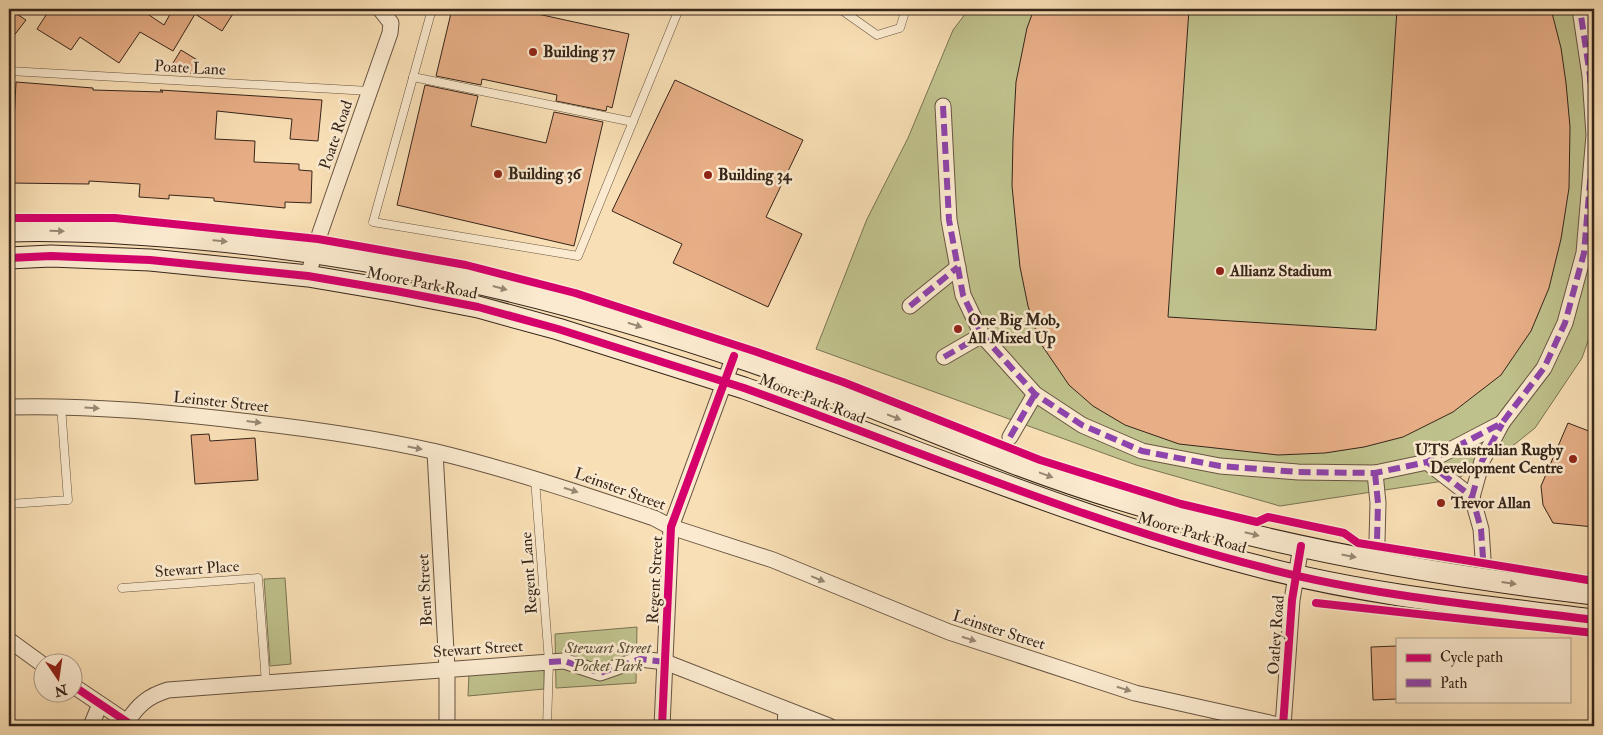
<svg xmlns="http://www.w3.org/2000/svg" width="1603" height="735" viewBox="0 0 1603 735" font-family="'IM FELL Double Pica',serif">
	<rect width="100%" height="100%" fill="#f9dfb5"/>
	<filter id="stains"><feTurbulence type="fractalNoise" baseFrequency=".004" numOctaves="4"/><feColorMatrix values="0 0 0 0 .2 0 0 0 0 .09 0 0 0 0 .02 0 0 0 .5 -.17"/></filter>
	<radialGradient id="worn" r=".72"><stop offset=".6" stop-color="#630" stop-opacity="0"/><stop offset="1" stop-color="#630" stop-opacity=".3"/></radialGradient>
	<g fill="#bfc18c" stroke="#7a7353">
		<path d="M 969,9 L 1594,9 L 1594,324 L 1582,358 L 1535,428 L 1515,444 L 1457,479 L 1280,506 L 1136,465 L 816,349 L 867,219 L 908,138 L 953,30 Z"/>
		<path d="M 285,578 L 291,664 L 270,666 L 264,579 Z"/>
		<path d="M 637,627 L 636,683 L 556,688 L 555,634 Z"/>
		<path d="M 544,668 L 544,689 L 468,696 L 469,673 Z"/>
	</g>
	<g fill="#e8af87" stroke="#36251a">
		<path d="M 9,9 L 26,20 L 9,42 Z"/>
		<path d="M 50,9 L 140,9 L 164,25 L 173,9 L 236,9 L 222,31 L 195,14 L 173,51 L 140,32 L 119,63 L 80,37 L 71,50 L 37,29 Z"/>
		<path d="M 452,9 L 515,9 L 629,34 L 612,108 L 607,106 L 606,111 L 556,101 L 557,95 L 482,79 L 481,85 L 436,76 Z"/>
		<path d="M 1034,9 L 1189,9 L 1168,317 L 1376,330 L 1397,9 L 1551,9 L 1561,48 L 1566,83 L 1570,127 L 1569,188 L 1561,239 L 1549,288 L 1531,331 L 1501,375 L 1453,412 L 1403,437 L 1364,447 L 1325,453 L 1278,455 L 1179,444 L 1125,425 L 1093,406 L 1069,385 L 1039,341 L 1028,306 L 1020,267 L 1012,186 L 1013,139 L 1016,82 L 1027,28 Z"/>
		<path d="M 181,50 L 199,61 L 192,74 L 173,63 Z"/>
		<path d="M 675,80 L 803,140 L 766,217 L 802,234 L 768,307 L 673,263 L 682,244 L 612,211 Z"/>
		<path d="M 16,82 L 93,88 L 93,90 L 163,92 L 160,90 L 322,100 L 318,141 L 290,139 L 292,119 L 217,111 L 215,139 L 255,141 L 254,162 L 299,164 L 299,170 L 312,171 L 311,203 L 285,202 L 285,208 L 214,201 L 214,198 L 169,195 L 169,199 L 139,197 L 140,184 L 89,181 L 89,184 L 9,183 L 9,122 L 14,122 Z"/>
		<path d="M 425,85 L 478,96 L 471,126 L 546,143 L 554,112 L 603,122 L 574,246 L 397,205 Z"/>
		<path d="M 1568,423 L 1594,433 L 1594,527 L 1553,523 L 1543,505 L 1541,486 Z"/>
		<path d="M 209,434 L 210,441 L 255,438 L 258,480 L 195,484 L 191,435 Z"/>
		<path d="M 1397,646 L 1397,699 L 1373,700 L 1371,647 Z"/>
	</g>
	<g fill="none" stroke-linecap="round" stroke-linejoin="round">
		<g stroke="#675441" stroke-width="9">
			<g id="lane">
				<path d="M 432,9 L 373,222 L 578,256 L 679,9"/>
				<path d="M 840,9 L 877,35 L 900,28 L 906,9"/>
				<path d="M 9,71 L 370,91"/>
				<path d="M 413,77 L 633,122"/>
				<path d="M 535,479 L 549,662 L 547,726"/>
				<path d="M 9,504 L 68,500 L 61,406"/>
				<path d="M 122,588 L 258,578 L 266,683"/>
			</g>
		</g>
		<g stroke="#675441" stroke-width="17">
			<g id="street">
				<path d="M 943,106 L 949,220 L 963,295 L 982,335 L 1035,394 L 1082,425 L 1142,451 L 1220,466 L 1298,472 L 1375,473 L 1427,462 L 1502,423 L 1544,368 L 1565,323 L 1584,253 L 1594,135 L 1590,76 L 1580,9"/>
				<path d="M 308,276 L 320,233 L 390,33 L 391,23 L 380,9"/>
				<path d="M 910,306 L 958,267"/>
				<path d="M 944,357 L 982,335"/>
				<path d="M 9,407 C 89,405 170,412 250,422 C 313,429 376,438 437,452 C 511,470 582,494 654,518 L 671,527 L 773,560 L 949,632 L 1135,693 L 1283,726"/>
				<path d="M 1010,437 L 1035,394"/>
				<path d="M 435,452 L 447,669 L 447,726"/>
				<path d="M 1427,462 L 1472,497 L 1481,529 L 1483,558"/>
				<path d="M 1375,473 L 1378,503 L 1377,541"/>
				<path d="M 1472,497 L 1482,461 L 1502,423"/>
				<path d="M 9,640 L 42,664"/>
				<path d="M 72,685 L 133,726"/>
				<path d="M 127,722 C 138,705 148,696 168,690 L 564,661 L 600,673 L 640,659 L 665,662 L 829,726"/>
				<path d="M 91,726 L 100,704"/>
				<path d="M 662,726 L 671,527 L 734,356"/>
				<path d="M 785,726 L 786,710"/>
				<path d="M 1283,726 L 1292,600 L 1301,546"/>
			</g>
		</g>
		<g stroke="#36251a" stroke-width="23">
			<g id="secondary">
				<path d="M 9,231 C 69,229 129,233 189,238 C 385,255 564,298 750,361 C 874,404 993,461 1119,499 C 1273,547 1434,575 1594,594"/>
				<path d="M 9,258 L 51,256 L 150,260 L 308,276 L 396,291 L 478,307 L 558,329 L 744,388 C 918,450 1086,523 1265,568 C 1373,596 1484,606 1594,620"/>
			</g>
		</g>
		<use href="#lane" stroke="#fbeacf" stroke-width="8"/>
		<use href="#street" stroke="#fbeacf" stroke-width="15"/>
		<use href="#secondary" stroke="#fbeacf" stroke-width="21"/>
		<g stroke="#8e44ad" stroke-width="6" stroke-dasharray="12 6" stroke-linecap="butt">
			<path d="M 943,106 L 949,220 L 963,295 L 982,335 L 1035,394 L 1082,425 L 1142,451 L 1220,466 L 1298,472 L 1375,473 L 1427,462 L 1502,423 L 1544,368 L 1565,323 L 1584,253 L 1594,135 L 1590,76 L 1580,9"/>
			<path d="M 910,306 L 958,267"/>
			<path d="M 944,357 L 982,335"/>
			<path d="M 1010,437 L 1035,394"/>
			<path d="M 1427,462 L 1472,497 L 1481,529 L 1483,558"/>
			<path d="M 1375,473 L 1378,503 L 1377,541"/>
			<path d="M 1472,497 L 1482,461 L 1502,424"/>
			<path d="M 549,662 L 564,661 L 600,673 L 640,659 L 665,662"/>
		</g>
		<g stroke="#fbeacf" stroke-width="11">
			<g id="cycleway">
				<path d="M 9,218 L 115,218 L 318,239 L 466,265 L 575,293 L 757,352 L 843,382 L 1040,460 L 1181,504 L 1257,522 L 1268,517 L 1344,533 L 1358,543 L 1594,581"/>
				<path d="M 9,258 L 51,256 L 150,260 L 308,276 L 396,291 L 478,307 L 558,329 L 744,388 C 918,450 1086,523 1265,568 C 1373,596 1484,606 1594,620"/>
				<path d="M 1316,603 L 1594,633"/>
				<path d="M 72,685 L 133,726"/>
				<path d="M 662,726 L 671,527 L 734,356"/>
				<path d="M 1283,726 L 1292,600 L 1301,546"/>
			</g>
		</g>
		<use href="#cycleway" stroke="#d6006c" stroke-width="8"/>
	</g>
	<defs><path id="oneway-solid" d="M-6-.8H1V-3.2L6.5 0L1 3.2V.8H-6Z" transform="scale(1.25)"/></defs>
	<g fill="#988874">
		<use href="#oneway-solid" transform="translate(57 231) rotate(1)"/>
		<use href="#oneway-solid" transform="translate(220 241) rotate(5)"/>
		<use href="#oneway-solid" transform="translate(500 288) rotate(15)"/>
		<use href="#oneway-solid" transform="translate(635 325) rotate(17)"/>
		<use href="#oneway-solid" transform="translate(92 408) rotate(4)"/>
		<use href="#oneway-solid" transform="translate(894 417) rotate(21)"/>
		<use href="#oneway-solid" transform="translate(254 422) rotate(7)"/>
		<use href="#oneway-solid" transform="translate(415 448) rotate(11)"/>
		<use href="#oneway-solid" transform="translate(1046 475) rotate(20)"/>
		<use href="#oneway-solid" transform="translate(571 490) rotate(18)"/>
		<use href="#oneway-solid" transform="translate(1252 534) rotate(14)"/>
		<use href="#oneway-solid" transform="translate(1349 556) rotate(11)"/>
		<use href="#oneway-solid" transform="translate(818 579) rotate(22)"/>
		<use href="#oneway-solid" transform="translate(1509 583) rotate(8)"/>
		<use href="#oneway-solid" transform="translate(969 639) rotate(18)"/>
		<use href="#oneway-solid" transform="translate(1124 689) rotate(18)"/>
	</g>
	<g fill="#8f2418" stroke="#fbeacf" stroke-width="2">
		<circle cx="533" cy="52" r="5"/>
		<circle cx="498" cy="174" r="5"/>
		<circle cx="708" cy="175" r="5"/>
		<circle cx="1220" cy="271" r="5"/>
		<circle cx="958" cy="329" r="5"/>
		<circle cx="1573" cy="459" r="5"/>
		<circle cx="1441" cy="503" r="5"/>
	</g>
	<g text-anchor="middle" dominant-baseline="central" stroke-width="5" stroke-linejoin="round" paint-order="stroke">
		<g font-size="16" font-weight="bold" fill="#36251a" stroke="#fbeacf" text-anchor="start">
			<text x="543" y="52">Building 37</text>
			<text x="508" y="174">Building 36</text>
			<text x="718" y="175">Building 34</text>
			<text x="1230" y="271">Allianz Stadium</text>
			<text x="968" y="320">One Big Mob,<tspan x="968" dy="18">All Mixed Up</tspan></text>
			<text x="1563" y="450" text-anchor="end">UTS Australian Rugby<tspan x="1563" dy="18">Development Centre</tspan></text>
			<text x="1451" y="503">Trevor Allan</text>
		</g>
		<g font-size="16" fill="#36251a" stroke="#fbeacf">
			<text transform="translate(190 68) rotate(3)">Poate Lane</text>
			<text transform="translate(336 135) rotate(-71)">Poate Road</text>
			<text transform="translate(422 283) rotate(11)">Moore Park Road</text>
			<text transform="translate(812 399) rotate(21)">Moore Park Road</text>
			<text transform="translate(221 402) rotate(6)">Leinster Street</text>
			<text transform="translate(620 489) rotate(20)">Leinster Street</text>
			<text transform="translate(1192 533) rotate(16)">Moore Park Road</text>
			<text transform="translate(197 569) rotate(-4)">Stewart Place</text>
			<text transform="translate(529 573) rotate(-94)">Regent Lane</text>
			<text transform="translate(655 580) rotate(-87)">Regent Street</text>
			<text transform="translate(425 590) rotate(-93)">Bent Street</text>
			<text transform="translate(999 630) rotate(18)">Leinster Street</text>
			<text transform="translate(1276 635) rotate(-86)">Oatley Road</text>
			<text transform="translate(478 649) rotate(-4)">Stewart Street</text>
		</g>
		<g font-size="16" font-style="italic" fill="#584c36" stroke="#fbeacf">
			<text x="608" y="648">Stewart Street<tspan x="608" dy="18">Pocket Park</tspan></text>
		</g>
	</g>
	<rect width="1603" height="735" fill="none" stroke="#f9dfb5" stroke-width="30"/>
	<rect x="10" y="10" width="1583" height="715" fill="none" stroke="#36251a" stroke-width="2.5"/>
	<rect x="15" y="15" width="1573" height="705" fill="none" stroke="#36251a"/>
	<rect x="1396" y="638" width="175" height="65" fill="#fbeacf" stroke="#ac9b87"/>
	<rect x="1406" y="654" width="25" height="8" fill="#d6006c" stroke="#ac9b87"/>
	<text x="1440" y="662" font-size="15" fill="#36251a">Cycle path</text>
	<rect x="1406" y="679" width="25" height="8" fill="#8e44ad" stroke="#ac9b87"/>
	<text x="1440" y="688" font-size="15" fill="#36251a">Path</text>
	<g transform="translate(58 678) rotate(167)"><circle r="24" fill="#fbeacf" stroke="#ac9b87"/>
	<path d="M0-4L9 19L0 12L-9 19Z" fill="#8f2418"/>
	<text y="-8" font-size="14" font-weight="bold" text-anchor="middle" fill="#36251a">N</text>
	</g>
	<rect width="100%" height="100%" filter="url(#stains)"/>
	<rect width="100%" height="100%" fill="url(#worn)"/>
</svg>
